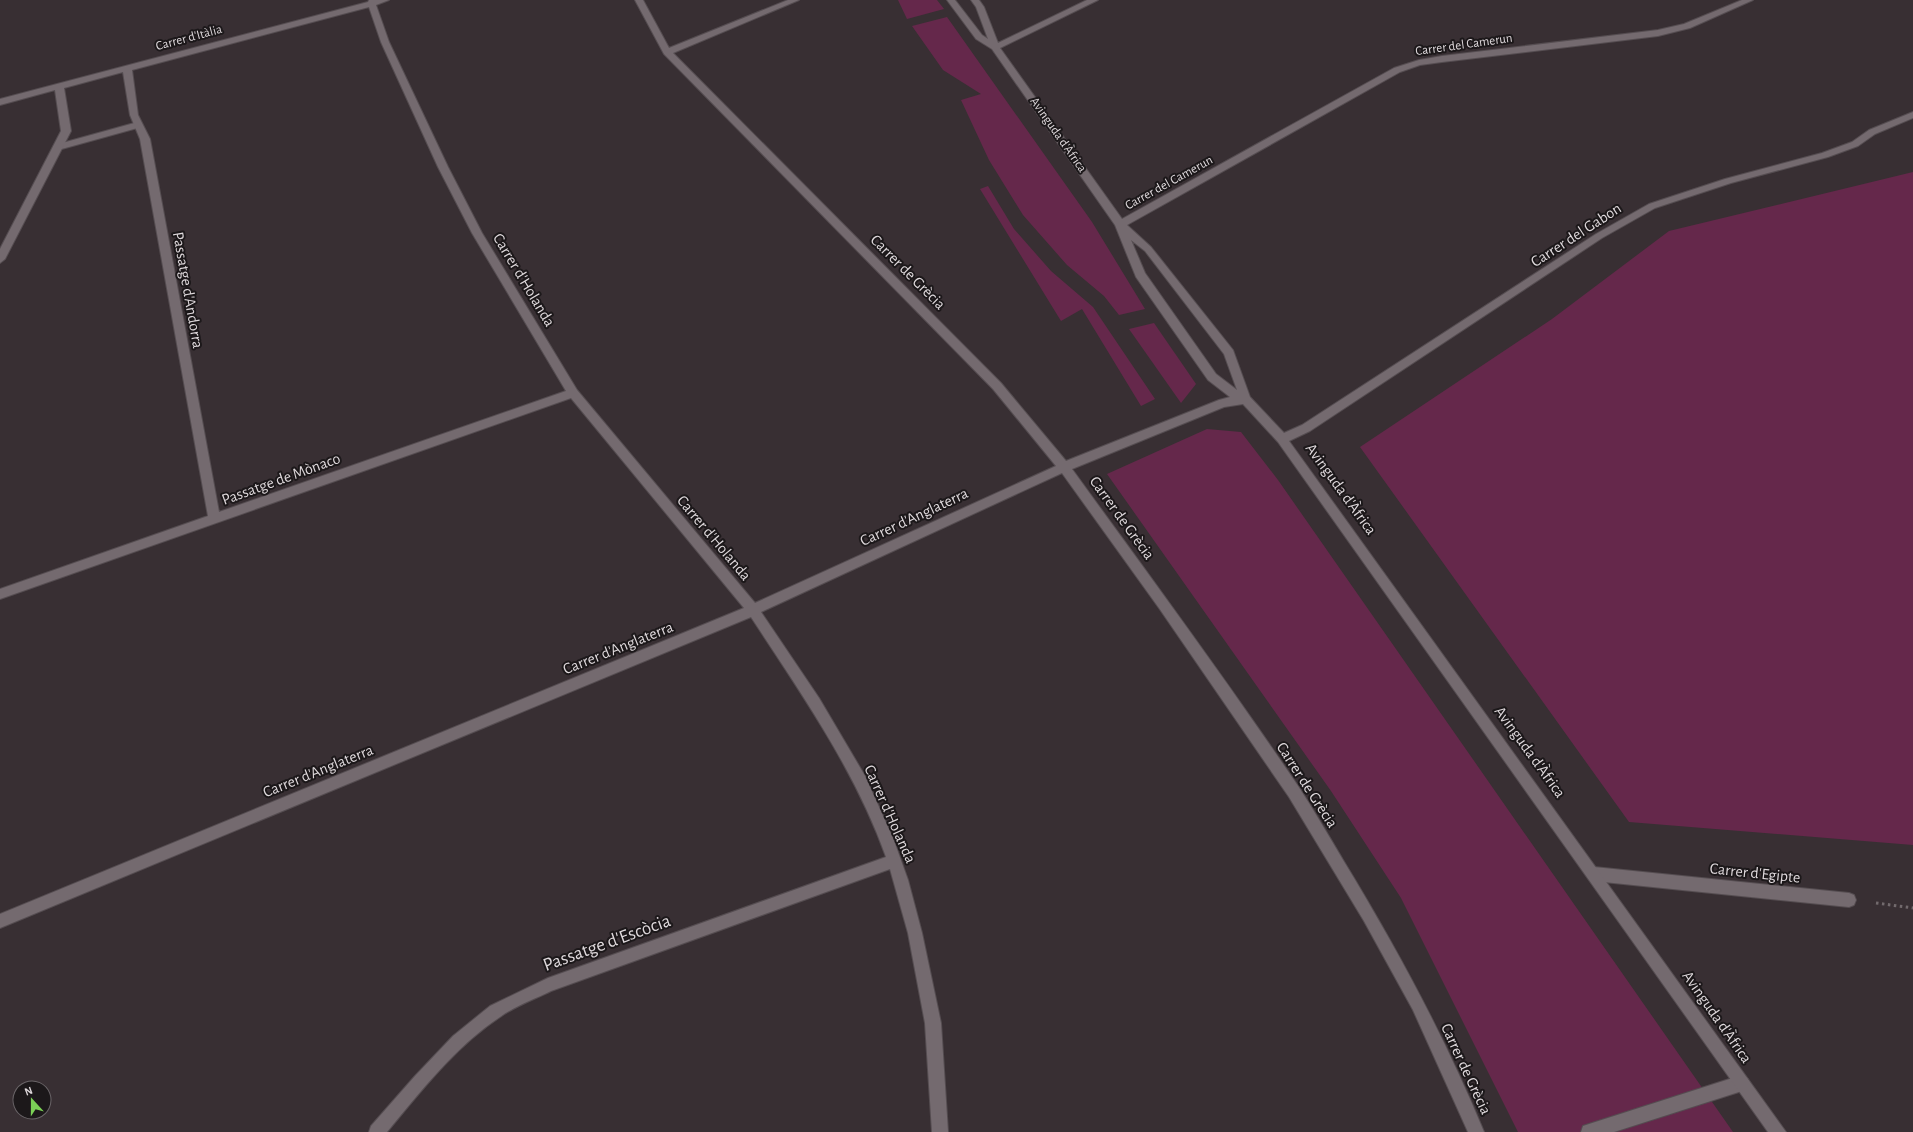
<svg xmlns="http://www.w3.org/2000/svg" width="1913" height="1132" viewBox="0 0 1913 1132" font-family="'Alegreya Sans',sans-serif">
	<rect width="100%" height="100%" fill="#382f33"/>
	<g fill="#65284b">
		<path d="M 898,0 L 937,0 L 944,9 L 907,19 Z"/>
		<path d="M 947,17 L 1092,222 L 1145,309 L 1119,315 L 1104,296 L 1067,265 L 1023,215 L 989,160 L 961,100 L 981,94 L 943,70 L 912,26 Z"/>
		<path d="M 1913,172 L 1913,845 L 1629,822 L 1360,447 L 1552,319 L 1669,231 Z"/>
		<path d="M 988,186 L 1014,229 L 1051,271 L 1093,307 L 1155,399 L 1141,406 L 1082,309 L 1061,321 L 980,189 Z"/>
		<path d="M 1154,323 L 1196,384 L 1181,403 L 1129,329 Z"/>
		<path d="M 1207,429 L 1241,432 L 1278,480 L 1733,1132 L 1518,1132 L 1401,898 L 1331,791 L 1107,474 Z"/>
	</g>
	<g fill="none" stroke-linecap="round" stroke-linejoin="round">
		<g stroke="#554d51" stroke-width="2">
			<g id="lane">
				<path d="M 138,122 L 141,123 L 141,127 L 58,150 L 53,147 L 55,145 Z"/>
				<path d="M 1594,867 L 1849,893 L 1854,895 L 1856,900 L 1854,905 L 1849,907 L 1594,881 L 1589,879 L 1587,874 L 1589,869 Z"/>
				<path d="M 1742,1075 L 1747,1078 L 1750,1083 L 1747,1088 L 1742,1091 L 1614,1132 L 1581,1132 L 1583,1126 L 1589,1124 Z"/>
			</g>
		</g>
		<g stroke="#554d51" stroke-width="2">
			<path id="street" d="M 369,0 L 389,0 L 376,5 L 389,42 L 448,167 L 482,233 L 577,390 L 755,603 L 1056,466 L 993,389 L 664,54 L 635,0 L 643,0 L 669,48 L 788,0 L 799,0 L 673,53 L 1001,383 L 1066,461 L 1219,400 L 1230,397 L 1208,380 L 1136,277 L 1115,225 L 992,49 L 976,39 L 947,0 L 955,0 L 982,35 L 988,39 L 976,7 L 971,0 L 979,0 L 984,7 L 998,43 L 1087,0 L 1098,0 L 1000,48 L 1122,219 L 1394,68 L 1419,60 L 1442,56 L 1658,30 L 1684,24 L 1742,0 L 1753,0 L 1690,28 L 1658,36 L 1442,62 L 1420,65 L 1400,72 L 1127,225 L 1151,247 L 1233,350 L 1250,397 L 1284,433 L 1302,425 L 1596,234 L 1649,204 L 1725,179 L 1822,153 L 1852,142 L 1869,130 L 1913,112 L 1913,118 L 1875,134 L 1858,146 L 1828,157 L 1731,183 L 1655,208 L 1602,238 L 1310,431 L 1289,441 L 1786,1132 L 1768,1132 L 1278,442 L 1243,404 L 1224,407 L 1072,469 C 1148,574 1225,678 1298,786 C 1314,810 1328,835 1343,860 C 1396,947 1445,1037 1484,1132 L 1468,1132 L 1413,1010 L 1364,921 L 1289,797 L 1159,608 L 1062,473 L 761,612 L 819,698 L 865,776 L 893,838 L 908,880 L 922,933 L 941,1023 L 948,1132 L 932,1132 L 925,1023 L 908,933 L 890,869 L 551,991 C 535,999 515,1006 500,1017 C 455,1047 421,1091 387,1132 L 369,1132 L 371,1126 L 415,1076 L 453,1036 L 490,1006 L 548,978 L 886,857 C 855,770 801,693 751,617 L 0,928 L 0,914 L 744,608 L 571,398 L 0,599 L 0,589 L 208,516 L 140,139 L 130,115 L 123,72 L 64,88 L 71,131 L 5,259 L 0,263 L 0,249 L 61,131 L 55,90 L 0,105 L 0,99 L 368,2 ZM 369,7 L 381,42 L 438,167 L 472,233 L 566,391 L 219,512 L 150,139 L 138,115 L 132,70 ZM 1131,240 L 1145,251 L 1224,354 L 1237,390 L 1216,374 L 1145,273 Z"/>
		</g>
		<path stroke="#726a6d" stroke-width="3" stroke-dasharray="2.5 3.5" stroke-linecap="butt" d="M 1876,903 L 1913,908"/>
		<use href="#lane" fill="#746a6f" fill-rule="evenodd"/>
		<use href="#street" fill="#746a6f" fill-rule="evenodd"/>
	</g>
	<g text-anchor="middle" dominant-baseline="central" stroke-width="4" stroke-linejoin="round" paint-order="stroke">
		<g font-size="13" fill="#dfd9dc" stroke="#1c181a">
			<text transform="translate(189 38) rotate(-15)">Carrer d'Itàlia</text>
			<text transform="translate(1464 45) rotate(-8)">Carrer del Camerun</text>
			<text transform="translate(1058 135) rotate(55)">Avinguda d'Àfrica</text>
			<text transform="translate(1169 183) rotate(-29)">Carrer del Camerun</text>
		</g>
		<g font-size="16" fill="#dfd9dc" stroke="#1c181a">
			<text transform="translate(1576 235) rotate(-33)">Carrer del Gabon</text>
			<text transform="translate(908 272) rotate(45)">Carrer de Grècia</text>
			<text transform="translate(524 280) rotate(59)">Carrer d'Holanda</text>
			<text transform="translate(188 290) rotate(80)">Passatge d'Andorra</text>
			<text transform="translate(281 479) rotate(-20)">Passatge de Mònaco</text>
			<text transform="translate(1341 489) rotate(54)">Avinguda d'Àfrica</text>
			<text transform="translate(914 517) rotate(-25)">Carrer d'Anglaterra</text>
			<text transform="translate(1122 518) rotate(54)">Carrer de Grècia</text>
			<text transform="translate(714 538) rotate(50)">Carrer d'Holanda</text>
			<text transform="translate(618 648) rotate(-22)">Carrer d'Anglaterra</text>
			<text transform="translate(1530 752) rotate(54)">Avinguda d'Àfrica</text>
			<text transform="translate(318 771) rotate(-22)">Carrer d'Anglaterra</text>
			<text transform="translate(1307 785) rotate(57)">Carrer de Grècia</text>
			<text transform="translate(890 814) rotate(66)">Carrer d'Holanda</text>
			<text transform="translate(1755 873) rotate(6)">Carrer d'Egipte</text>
			<text transform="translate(1717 1017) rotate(55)">Avinguda d'Àfrica</text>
			<text transform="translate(1466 1069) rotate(65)">Carrer de Grècia</text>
		</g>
		<g font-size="19" fill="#dfd9dc" stroke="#1c181a">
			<text transform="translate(607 943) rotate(-20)">Passatge d'Escòcia</text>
		</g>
	</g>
	<g transform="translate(32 1100) rotate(339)"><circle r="19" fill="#1c181a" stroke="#6a6568"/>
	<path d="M0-3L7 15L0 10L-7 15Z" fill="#7bd156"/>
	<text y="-6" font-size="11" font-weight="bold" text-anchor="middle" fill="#dfd9dc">N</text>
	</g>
</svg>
